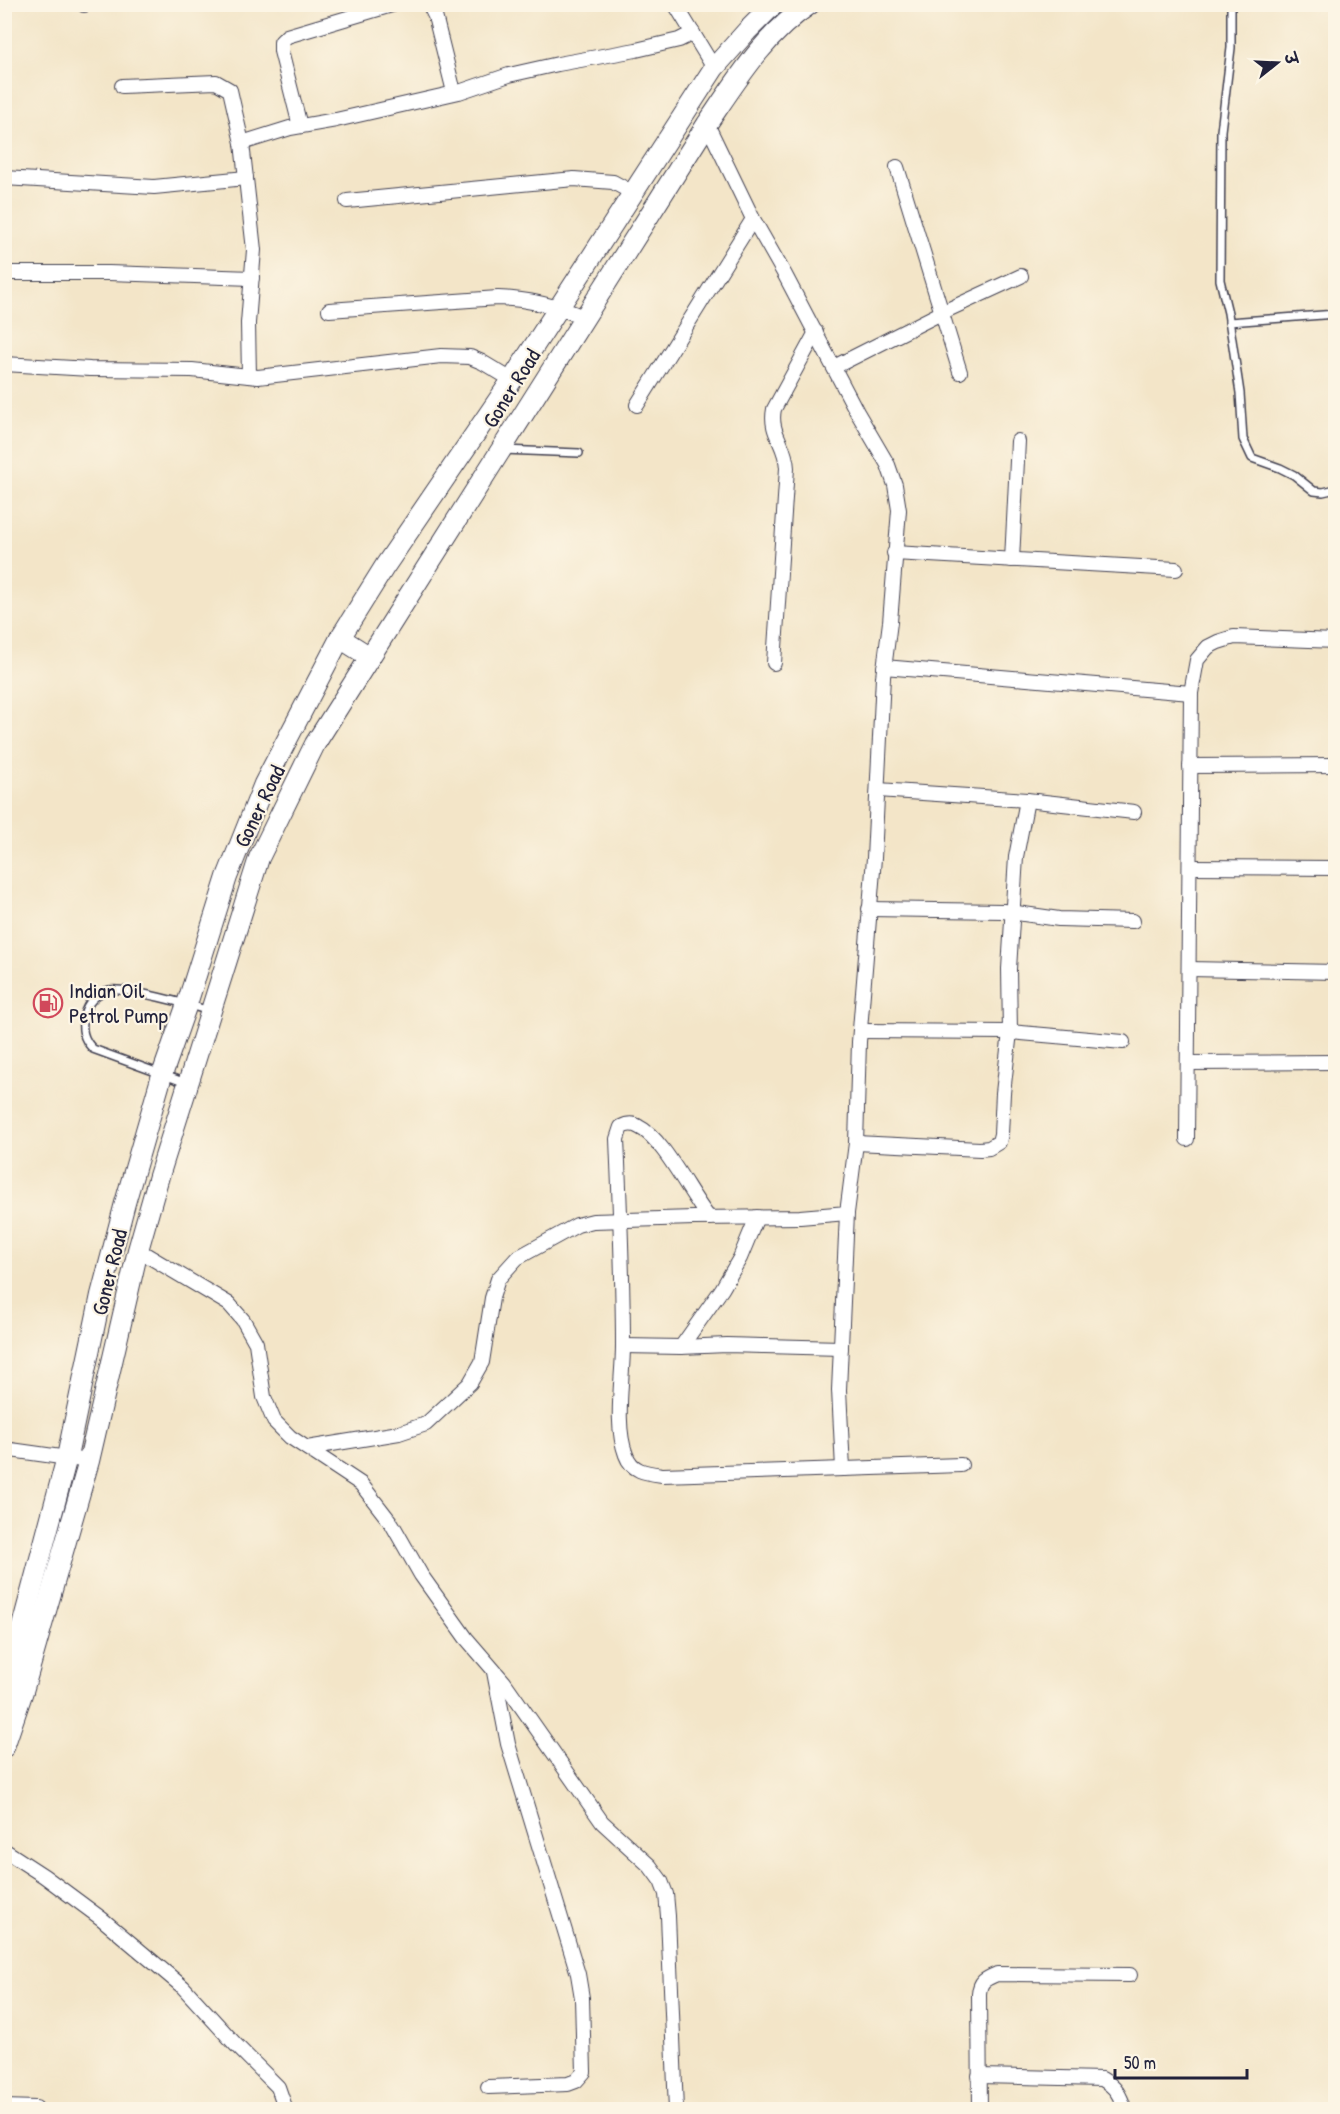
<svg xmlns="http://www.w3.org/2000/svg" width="1340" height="2114" viewBox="0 0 1340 2114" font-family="'Patrick Hand','Playpen Sans Deva',sans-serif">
	<rect width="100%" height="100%" fill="#fcf5e5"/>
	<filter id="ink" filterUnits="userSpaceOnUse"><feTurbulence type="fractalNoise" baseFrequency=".0167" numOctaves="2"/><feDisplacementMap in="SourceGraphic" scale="12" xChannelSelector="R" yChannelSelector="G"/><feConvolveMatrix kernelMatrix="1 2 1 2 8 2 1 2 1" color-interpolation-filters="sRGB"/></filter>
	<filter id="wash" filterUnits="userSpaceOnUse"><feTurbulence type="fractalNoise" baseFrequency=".008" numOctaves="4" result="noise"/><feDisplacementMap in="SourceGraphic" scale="24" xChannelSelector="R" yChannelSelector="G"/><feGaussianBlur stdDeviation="1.35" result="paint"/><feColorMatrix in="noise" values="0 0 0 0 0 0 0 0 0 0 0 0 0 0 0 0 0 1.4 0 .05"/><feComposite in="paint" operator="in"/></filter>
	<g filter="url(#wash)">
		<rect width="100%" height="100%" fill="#f3e5c8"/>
	</g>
	<g filter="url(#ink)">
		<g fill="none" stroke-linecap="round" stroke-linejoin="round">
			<g stroke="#413f50" stroke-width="10">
				<g id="lane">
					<path d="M 1231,4 L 1231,48 L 1221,131 L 1220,280 L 1228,313 L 1240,393 L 1243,439 L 1252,458 L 1280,468 L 1294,475 L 1314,491 L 1323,492 L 1336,489"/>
					<path d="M 1229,322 L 1336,314"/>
					<path d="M 503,450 L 579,453"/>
					<path d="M 186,1083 L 93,1049 C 83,1039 81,1029 84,1015 C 87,1003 96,993 109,990 C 126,987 191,1005 209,1011"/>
				</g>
			</g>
			<g stroke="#413f50" stroke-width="16">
				<g id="street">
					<path d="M 84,4 L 84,5"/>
					<path d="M 429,4 L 435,16 L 454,92"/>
					<path d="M 675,4 L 714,68"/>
					<path d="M 122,86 L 216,82 L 230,90 L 242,143 L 254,250 L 248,323 L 249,376"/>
					<path d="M 300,126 L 281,51 L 281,42 L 287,36 L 395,4"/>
					<path d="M 242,143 L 290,128 L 336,120 L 459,92 L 509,75 L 558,64 L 636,50 L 679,40 L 693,33"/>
					<path d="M 897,167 L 960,372"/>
					<path d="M 4,178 L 154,187 L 246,178"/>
					<path d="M 347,201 L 574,179 L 613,182 L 633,193"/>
					<path d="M 4,273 L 109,273 L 252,278"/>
					<path d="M 329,310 L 498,298 C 528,299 556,306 584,317"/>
					<path d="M 4,364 L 90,369 L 192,370 L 258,377 L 441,356 L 470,357 L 482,362 L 512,380"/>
					<path d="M 834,367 L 943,312 L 1021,276"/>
					<path d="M 637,405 L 753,219"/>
					<path d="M 894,553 L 1176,569"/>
					<path d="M 1012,560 L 1018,441"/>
					<path d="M 774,663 L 787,468 C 786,443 769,434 774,409 L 816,332"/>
					<path d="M 884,667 L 1191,693"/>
					<path d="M 1190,766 L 1336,765"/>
					<path d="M 878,790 L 1027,800 L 1134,812"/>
					<path d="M 1190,867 L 1336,868"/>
					<path d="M 869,909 L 1003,911 L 1059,919 L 1133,921"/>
					<path d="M 1189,969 L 1336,972"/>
					<path d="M 860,1031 L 1010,1032 L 1123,1042"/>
					<path d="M 1188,1063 L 1336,1062"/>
					<path d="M 1187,1139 L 1191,693 L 1197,660 L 1208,647 L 1218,642 L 1234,637 L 1336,641"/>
					<path d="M 856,1143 L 980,1149 L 989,1148 L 999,1142 L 1001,1134 L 1003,1093 L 1010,1032 L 1009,969 L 1016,857 L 1027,800"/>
					<path d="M 709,1218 C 690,1195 663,1138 639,1127 C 633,1123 627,1124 621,1127 L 617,1139 C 620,1208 623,1277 623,1346 C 623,1379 614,1424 626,1455 C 632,1472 647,1473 663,1475 L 961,1465"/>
					<path d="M 138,1250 L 229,1304 L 243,1320 L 256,1343 L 264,1397 L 274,1421 L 290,1437 L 361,1484 L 392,1524 L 421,1575 L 466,1638 L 504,1682 L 602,1822 L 650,1866 L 661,1881 L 666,1894 L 668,1916 L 676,2110"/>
					<path d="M 623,1346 L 681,1347 L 727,1345 L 841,1348"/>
					<path d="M 681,1347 L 722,1289 L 740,1258 L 757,1217"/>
					<path d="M 307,1448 L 399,1433 L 426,1424 L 470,1383 L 482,1362 L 492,1298 L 498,1279 L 517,1258 L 577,1225 L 593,1221 L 694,1218 L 800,1217 L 847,1213 L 856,1143 L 859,1042 L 874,858 L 883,677 L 890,622 L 899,510 L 895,485 L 888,465 L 857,412 L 785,275 L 753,219 L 707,124"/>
					<path d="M 4,1449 L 89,1461"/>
					<path d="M 843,1469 L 839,1390 L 847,1213"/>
					<path d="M 4,1850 L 44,1876 L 102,1919 L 183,1987 L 236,2045 L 278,2087 L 286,2110"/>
					<path d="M 979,2076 L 1102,2079 C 1116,2087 1120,2095 1125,2110"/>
					<path d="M 488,2087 L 568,2084 L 576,2081 L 584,2072 L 582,1998 L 578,1974 L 508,1744 L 494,1672"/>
					<path d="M 4,2107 L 36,2108"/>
					<path d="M 980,2110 L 979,1994 C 980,1981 985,1979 997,1974 L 1130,1975"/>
				</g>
			</g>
			<g stroke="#413f50" stroke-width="22">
				<g id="secondary">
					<path d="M 340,638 L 370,657"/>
					<path d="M 4,1694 L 67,1457 L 101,1295 L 125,1203 L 162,1075 L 187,1004 L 227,877 L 264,784 L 340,638 L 385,566 L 512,380 L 714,68 L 747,31 L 774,4"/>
					<path d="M 4,1747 L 23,1691 L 89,1461 L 138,1250 L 159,1176 L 259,858 L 315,744 L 707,124 C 737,80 765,34 810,4"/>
				</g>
			</g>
			<use href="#lane" stroke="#fff" stroke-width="7"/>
			<use href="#street" stroke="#fff" stroke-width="14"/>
			<use href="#secondary" stroke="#fff" stroke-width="20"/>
		</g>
	</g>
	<defs>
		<g id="fuel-ring" transform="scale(1.5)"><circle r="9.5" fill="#fcf5e5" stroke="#d1495b" stroke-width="1.5"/><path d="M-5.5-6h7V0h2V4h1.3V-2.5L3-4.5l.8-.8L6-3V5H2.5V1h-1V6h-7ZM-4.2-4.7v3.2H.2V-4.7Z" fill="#d1495b"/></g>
	</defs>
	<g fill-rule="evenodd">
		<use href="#fuel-ring" x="48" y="1003"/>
	</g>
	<g text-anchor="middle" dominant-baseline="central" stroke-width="4.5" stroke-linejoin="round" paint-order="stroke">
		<g font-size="22" fill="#22223b" stroke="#fcf5e5">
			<text transform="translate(511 388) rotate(-58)">Goner Road</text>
			<text transform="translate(259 806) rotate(-64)">Goner Road</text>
			<text transform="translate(109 1272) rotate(-76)">Goner Road</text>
		</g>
		<g font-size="22" fill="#22223b" stroke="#fcf5e5" text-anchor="start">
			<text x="69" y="990">Indian Oil<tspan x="69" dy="25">Petrol Pump</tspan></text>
		</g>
	</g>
	<rect width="1340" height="2114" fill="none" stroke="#fcf5e5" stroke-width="24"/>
	<g transform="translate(1277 63) rotate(72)" stroke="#fcf5e5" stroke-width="4.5" paint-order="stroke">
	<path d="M0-4.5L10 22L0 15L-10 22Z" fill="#22223b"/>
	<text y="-9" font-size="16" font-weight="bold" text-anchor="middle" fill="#22223b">उ</text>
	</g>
	<path d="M1115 2069v9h132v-9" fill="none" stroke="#22223b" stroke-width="3"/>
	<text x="1124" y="2069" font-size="18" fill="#22223b" stroke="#fcf5e5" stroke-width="4.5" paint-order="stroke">50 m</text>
</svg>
